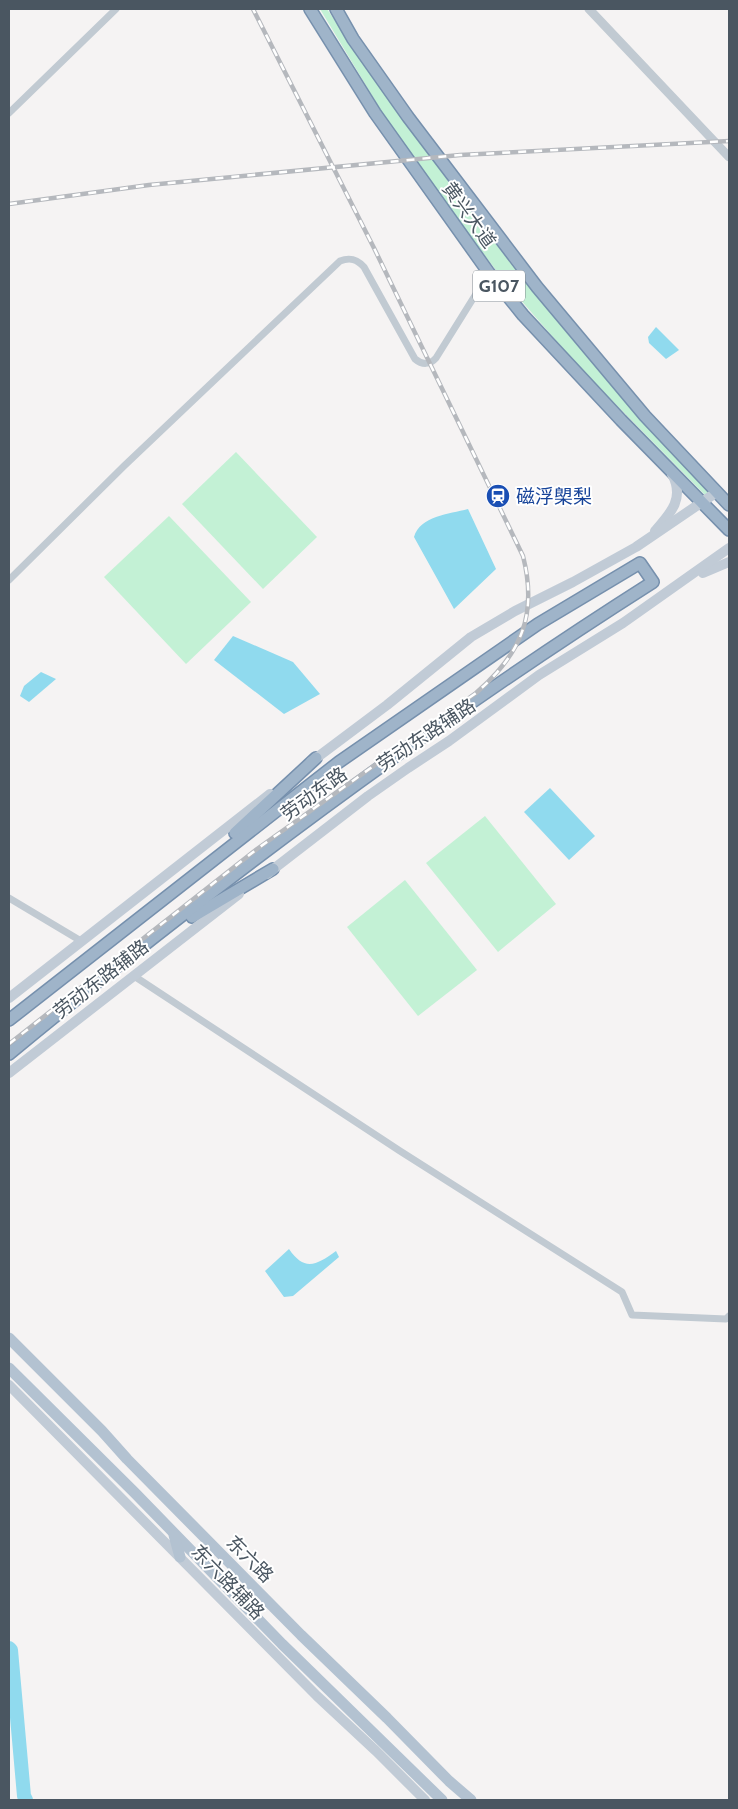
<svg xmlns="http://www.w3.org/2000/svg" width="738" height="1809" viewBox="0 0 738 1809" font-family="Cabin,'Noto Sans SC',sans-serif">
	<rect width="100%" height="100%" fill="#f5f3f3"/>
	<g fill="#c3f1d5">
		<path d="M 320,9 L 327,9 C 442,180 568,346 711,495 L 708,498 L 580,368 L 505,282 L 454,215 L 385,117 Z"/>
		<path d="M 236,452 L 317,537 L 263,589 L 182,504 Z"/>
		<path d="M 169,516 L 251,602 L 186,664 L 104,577 Z"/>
		<path d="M 485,816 L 556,904 L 498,952 L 426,863 Z"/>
		<path d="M 405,880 L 477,970 L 418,1016 L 347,927 Z"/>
	</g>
	<g fill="#90daee">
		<path d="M 656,327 L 679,350 L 666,359 L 649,343 L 648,337 Z"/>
		<path d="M 468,509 L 496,569 L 454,609 L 414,537 C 420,516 449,514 468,509 Z"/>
		<path d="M 233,636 L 293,662 L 320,694 L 284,714 L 214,660 Z"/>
		<path d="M 41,672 L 56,679 L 29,702 L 20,696 L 24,686 Z"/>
		<path d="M 550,788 L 595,836 L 569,860 L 524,812 Z"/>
		<path d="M 289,1249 C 304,1271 316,1266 336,1251 L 339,1257 L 293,1296 L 284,1297 L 265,1271 Z"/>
	</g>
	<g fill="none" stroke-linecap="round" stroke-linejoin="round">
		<path stroke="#90daee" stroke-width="14" d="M 9,1648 L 11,1650 L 24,1796 L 26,1800"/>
		<g stroke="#7690ad" stroke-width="14">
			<g id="trunk">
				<path d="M 310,9 L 375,113 L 489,273 L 523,315 L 621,420 L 729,530"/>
				<path d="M 336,9 L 353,39 L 408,117 L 537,287 L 645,416 L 729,505"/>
				<path d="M 235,833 L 316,758"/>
				<path d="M 192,917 L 273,869"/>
				<path d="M 9,1020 L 339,762 L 538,624 L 640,563 L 653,582 C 428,725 214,885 9,1054"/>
			</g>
		</g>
		<g stroke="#c1cad2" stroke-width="7">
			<path d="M 9,113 L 116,9"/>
			<path d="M 9,580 L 124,466 L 340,261 C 350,257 357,259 364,267 L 415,359 C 422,365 430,365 436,358 L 489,273"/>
			<path d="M 9,898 L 81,941"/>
			<path d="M 134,976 L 400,1151 L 622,1292 L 632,1315 L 726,1319 L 729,1316"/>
		</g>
		<path stroke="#c1cad2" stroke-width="9" d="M 589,9 L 729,157"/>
		<g stroke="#c1cbd6" stroke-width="10">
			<path d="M 655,531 C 671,513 685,498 672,474"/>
			<path d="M 703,573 L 729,562"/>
			<path d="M 311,762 L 387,705 L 471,637 L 515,611 L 573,582 L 636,547 L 717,492"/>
			<path d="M 267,874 L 368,796 L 408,768 L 449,741 L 539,675 L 623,623 L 729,548"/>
			<path d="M 9,998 L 270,794"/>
			<path d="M 9,1073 L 239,894"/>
			<path d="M 9,1385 L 317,1696 L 376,1751 L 425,1800"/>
		</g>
		<g stroke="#b3c2d1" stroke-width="11">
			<path d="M 9,1338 L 102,1431 L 127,1459 L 301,1635 L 387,1718 L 449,1781 L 471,1800"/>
			<path d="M 9,1368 L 135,1493 L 282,1644 L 442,1800"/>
			<path d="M 174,1535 L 180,1557"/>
		</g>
		<use href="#trunk" stroke="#9fb4c9" stroke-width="11"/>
		<g stroke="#b5b8bd" stroke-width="4.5">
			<g id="rail">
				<path d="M 9,204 L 149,185 L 460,155 L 729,141"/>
				<path d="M 9,1044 L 257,849 L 476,693 C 521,654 538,615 523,556 L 374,248 L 253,9"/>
			</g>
		</g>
		<use href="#rail" stroke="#fff" stroke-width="2.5" stroke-dasharray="8" stroke-linecap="butt"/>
	</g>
	<defs>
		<g id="station-disc" transform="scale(1.25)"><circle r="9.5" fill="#1a4fb4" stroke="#fff"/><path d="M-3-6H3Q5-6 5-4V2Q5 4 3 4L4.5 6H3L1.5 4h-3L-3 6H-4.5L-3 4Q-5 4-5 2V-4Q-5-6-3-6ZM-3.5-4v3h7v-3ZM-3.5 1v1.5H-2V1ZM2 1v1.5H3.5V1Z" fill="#fff"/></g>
	</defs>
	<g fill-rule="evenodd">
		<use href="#station-disc" x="498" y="496"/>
	</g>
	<g text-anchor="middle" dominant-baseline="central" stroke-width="4" stroke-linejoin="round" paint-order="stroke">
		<rect fill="#fff" stroke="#808990" stroke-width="1" x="473" y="270.5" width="52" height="31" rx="4"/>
		<g font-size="18" font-weight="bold" fill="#4a5661">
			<text x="499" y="286">G107</text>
		</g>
		<g font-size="19" fill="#4a5661" stroke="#fff">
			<text transform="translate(469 215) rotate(54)">黄兴大道</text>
			<text transform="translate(426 735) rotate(-34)">劳动东路辅路</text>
			<text transform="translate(314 794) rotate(-36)">劳动东路</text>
			<text transform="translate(101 979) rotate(-38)">劳动东路辅路</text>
			<text transform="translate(250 1559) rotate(45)">东六路</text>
			<text transform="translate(228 1582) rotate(46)">东六路辅路</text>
		</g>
		<g font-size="19" fill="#164399" stroke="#fff" text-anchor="start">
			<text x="516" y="496">磁浮㮾梨</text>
		</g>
	</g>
	<rect width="738" height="1809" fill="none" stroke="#4a5661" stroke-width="20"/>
</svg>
